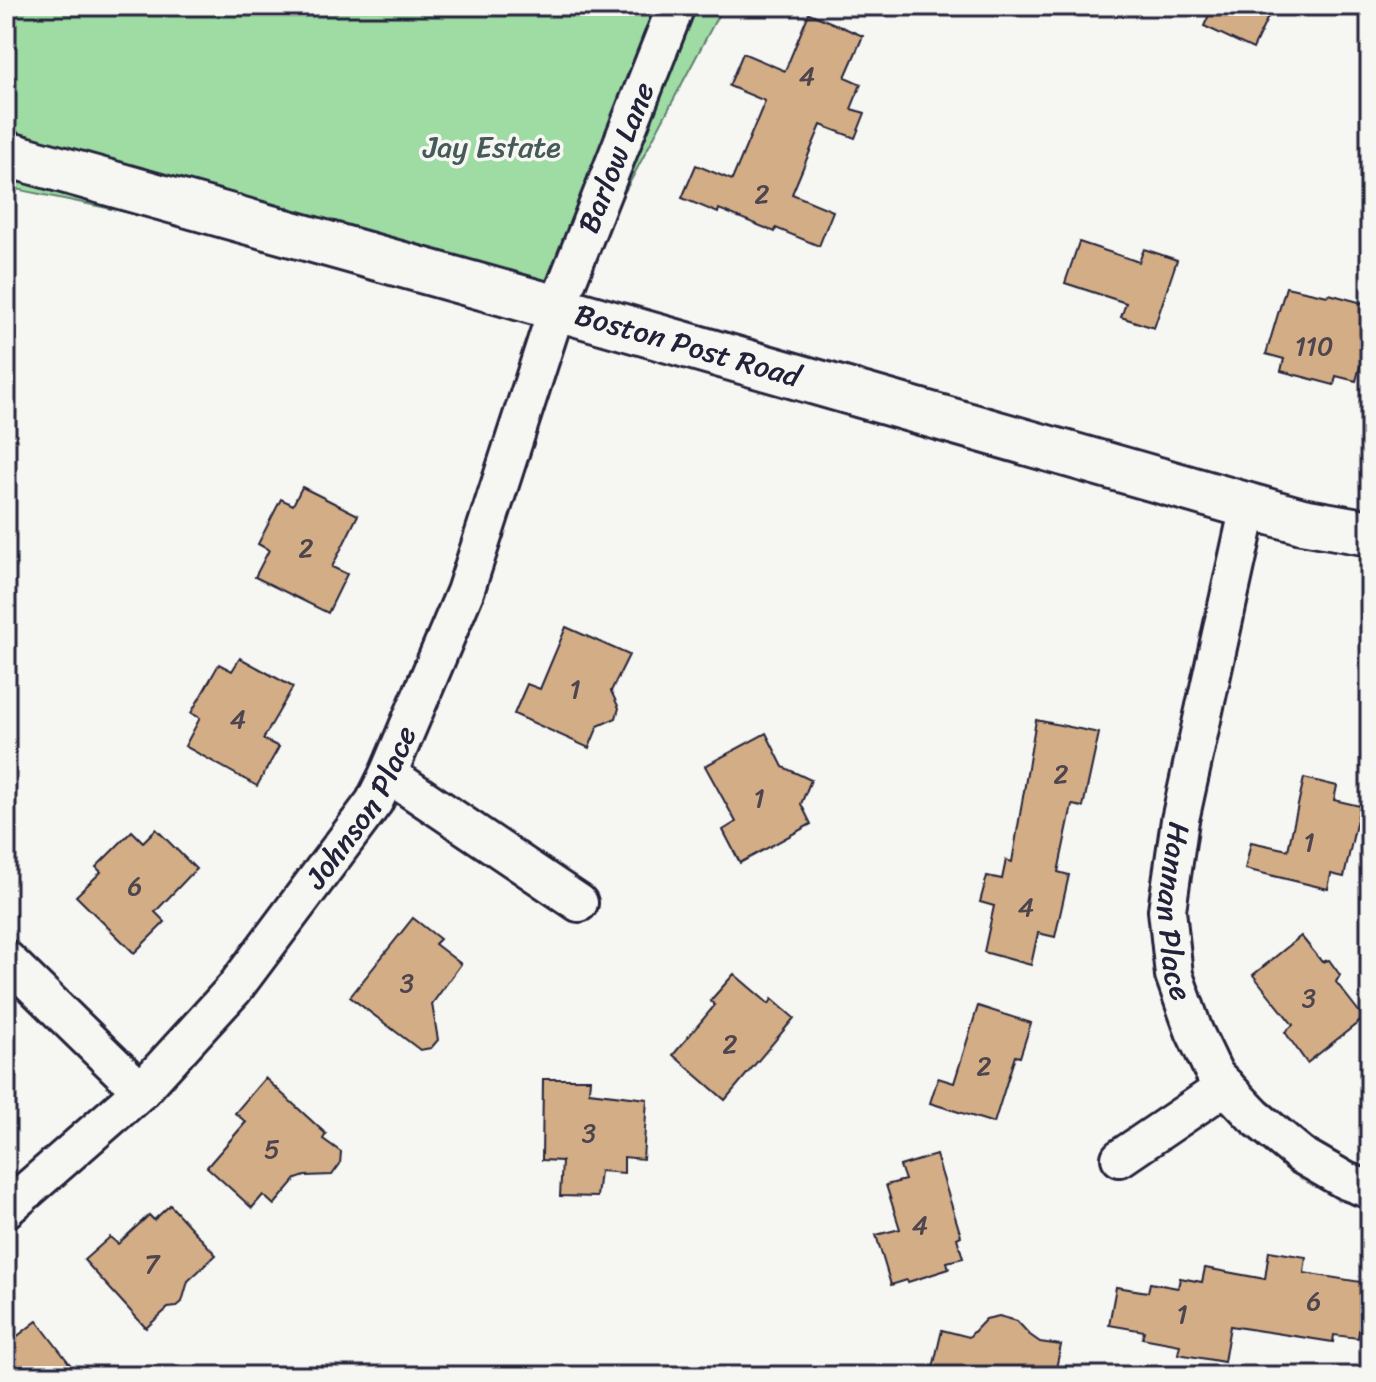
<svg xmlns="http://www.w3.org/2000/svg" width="1376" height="1382" viewBox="0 0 1376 1382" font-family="Sriracha,sans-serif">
	<rect width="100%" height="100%" fill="#f6f6f2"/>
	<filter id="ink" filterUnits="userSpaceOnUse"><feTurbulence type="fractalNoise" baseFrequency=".0125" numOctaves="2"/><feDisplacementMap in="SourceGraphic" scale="16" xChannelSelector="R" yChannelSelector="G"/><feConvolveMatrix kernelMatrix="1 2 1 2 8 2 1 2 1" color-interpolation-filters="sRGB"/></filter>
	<g filter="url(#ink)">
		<path fill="#9edca3" stroke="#607f6f" stroke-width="2" d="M 6,6 L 723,6 L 546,341 L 556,309 L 467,283 L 6,187 Z"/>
		<g fill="#d3ad85" stroke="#22223b" stroke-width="2">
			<path d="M 1213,6 L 1273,6 L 1253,49 L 1204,26 Z"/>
			<path d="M 809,13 L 863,36 L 845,77 L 861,84 L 851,109 L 865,113 L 855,138 L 821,125 L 792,194 L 833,211 L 819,246 L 776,228 L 775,232 L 719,209 L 718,213 L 682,198 L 696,165 L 732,180 L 765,101 L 729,86 L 743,53 L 785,71 Z"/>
			<path d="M 1079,242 L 1139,262 L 1144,249 L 1177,260 L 1154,328 L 1121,317 L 1126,303 L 1065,283 Z"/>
			<path d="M 1286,287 L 1328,296 L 1329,294 L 1370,305 L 1370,330 L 1356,381 L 1336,376 L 1334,385 L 1281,371 L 1284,359 L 1266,354 Z"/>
			<path d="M 302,487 L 358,515 L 332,567 L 347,574 L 328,613 L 255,577 L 269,550 L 258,544 L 281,499 L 293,505 Z"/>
			<path d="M 566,627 L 629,655 L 611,691 L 619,708 L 616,718 L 598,726 L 589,748 L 514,714 L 527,684 L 540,689 Z"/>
			<path d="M 240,658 L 293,687 L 263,739 L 279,747 L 257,786 L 185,746 L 200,718 L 191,713 L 219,664 L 232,671 Z"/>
			<path d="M 1036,720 L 1099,733 L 1083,807 L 1072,805 L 1058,872 L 1069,875 L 1055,937 L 1038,933 L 1031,965 L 984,952 L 994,906 L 980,902 L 987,876 L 1002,879 L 1006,860 L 1012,862 Z"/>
			<path d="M 766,733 L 783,767 L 811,780 L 801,804 L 811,824 L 740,863 L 723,830 L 736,822 L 705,766 Z"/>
			<path d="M 1304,778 L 1337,786 L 1334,800 L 1360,806 L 1344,877 L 1331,874 L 1328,889 L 1245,869 L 1251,842 L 1288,850 Z"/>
			<path d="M 156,829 L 196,869 L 155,912 L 165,922 L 134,953 L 76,896 L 101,872 L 96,867 L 132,831 L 143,842 Z"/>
			<path d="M 413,918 L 440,939 L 435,944 L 461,964 L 432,1004 L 438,1040 L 431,1048 L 420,1050 L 350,997 Z"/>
			<path d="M 1301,936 L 1322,962 L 1329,960 L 1340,975 L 1336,982 L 1364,1018 L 1307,1063 L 1285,1032 L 1293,1025 L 1253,975 Z"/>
			<path d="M 734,974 L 769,1004 L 772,999 L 794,1018 L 725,1100 L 673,1055 L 715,1005 L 710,1001 Z"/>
			<path d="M 978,1006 L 1031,1023 L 1020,1057 L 1015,1056 L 994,1123 L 930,1103 L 938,1078 L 954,1083 Z"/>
			<path d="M 265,1078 L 326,1134 L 323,1139 L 341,1152 L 340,1164 L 332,1175 L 305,1176 L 296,1179 L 274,1205 L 263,1195 L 252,1208 L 207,1167 L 246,1122 L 235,1113 Z"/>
			<path d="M 543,1079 L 590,1079 L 589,1092 L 647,1099 L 643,1159 L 624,1157 L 624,1173 L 600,1171 L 597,1197 L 560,1196 L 562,1161 L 542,1160 Z"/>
			<path d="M 936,1155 L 961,1236 L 957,1238 L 963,1258 L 947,1262 L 949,1269 L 908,1282 L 907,1280 L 891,1285 L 876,1235 L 900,1229 L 886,1185 L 905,1180 L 900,1166 Z"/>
			<path d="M 170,1205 L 216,1255 L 188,1281 L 182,1302 L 176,1307 L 168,1308 L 146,1328 L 84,1260 L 110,1237 L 118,1244 L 149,1215 L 154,1220 Z"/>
			<path d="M 1269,1251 L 1306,1257 L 1304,1273 L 1367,1283 L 1358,1338 L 1334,1335 L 1333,1342 L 1230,1326 L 1224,1362 L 1178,1354 L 1180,1345 L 1142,1338 L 1144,1331 L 1109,1325 L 1116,1287 L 1148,1292 L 1150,1283 L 1178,1288 L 1180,1278 L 1202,1282 L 1205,1268 L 1265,1279 Z"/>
			<path d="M 999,1316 L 1017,1321 L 1030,1335 L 1040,1342 L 1061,1345 L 1055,1373 L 1040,1370 L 1039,1376 L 931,1376 L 942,1330 L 969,1337 L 986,1319 Z"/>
			<path d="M 37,1321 L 79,1376 L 6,1376 L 6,1345 Z"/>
		</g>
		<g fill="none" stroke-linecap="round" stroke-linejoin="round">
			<g stroke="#22223b" stroke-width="42">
				<g id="minor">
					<path id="s1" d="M 1249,506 L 1180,820 L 1167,910 L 1174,975 L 1194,1031 L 1215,1075 L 1254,1116 L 1301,1155 L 1346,1181 L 1370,1190"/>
					<path d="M 388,774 L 579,903"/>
					<path d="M 6,959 L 141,1091"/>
					<path d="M 1120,1158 L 1226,1086"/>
					<path id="s2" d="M 6,1209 L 141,1091 L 234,989 L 374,802 L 388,774 L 465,592 L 557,308 L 676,6"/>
				</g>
			</g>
			<g stroke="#22223b" stroke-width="50">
				<g id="major">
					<path id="s3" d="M 6,154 L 557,308 L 1249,506 L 1302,521 L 1370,533"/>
				</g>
			</g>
			<use href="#minor" stroke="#f6f6f2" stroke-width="36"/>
			<use href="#major" stroke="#f6f6f2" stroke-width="44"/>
		</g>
	</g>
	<g text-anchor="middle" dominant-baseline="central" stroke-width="7" stroke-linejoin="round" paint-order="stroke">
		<g font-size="26" fill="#4e454e">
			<text x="807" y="76">4</text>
			<text x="762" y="194">2</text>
			<text x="1314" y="346">110</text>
			<text x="306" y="548">2</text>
			<text x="575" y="689">1</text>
			<text x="238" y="719">4</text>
			<text x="1061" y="774">2</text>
			<text x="759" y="798">1</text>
			<text x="1309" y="842">1</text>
			<text x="135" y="886">6</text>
			<text x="1026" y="907">4</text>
			<text x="407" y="983">3</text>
			<text x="1309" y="998">3</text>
			<text x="730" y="1044">2</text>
			<text x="984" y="1066">2</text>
			<text x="589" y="1133">3</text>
			<text x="272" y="1149">5</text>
			<text x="920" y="1225">4</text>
			<text x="152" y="1264">7</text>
			<text x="1314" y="1301">6</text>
			<text x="1182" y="1314">1</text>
		</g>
		<g font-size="30" fill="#475a5a" stroke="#f6f6f2">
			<text x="492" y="147">Jay Estate</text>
		</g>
		<g font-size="30" fill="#22223b" stroke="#f6f6f2">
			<text stroke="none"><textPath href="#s2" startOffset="1240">Barlow Lane</textPath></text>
			<text stroke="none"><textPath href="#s3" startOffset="708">Boston Post Road</textPath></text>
			<text stroke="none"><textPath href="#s2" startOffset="540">Johnson Place</textPath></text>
			<text stroke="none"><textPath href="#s1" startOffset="414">Hannan Place</textPath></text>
		</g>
	</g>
	<rect width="1376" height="1382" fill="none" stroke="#f6f6f2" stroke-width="32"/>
	<rect x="16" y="16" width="1344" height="1350" fill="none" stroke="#22223b" stroke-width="3" filter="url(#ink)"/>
</svg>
